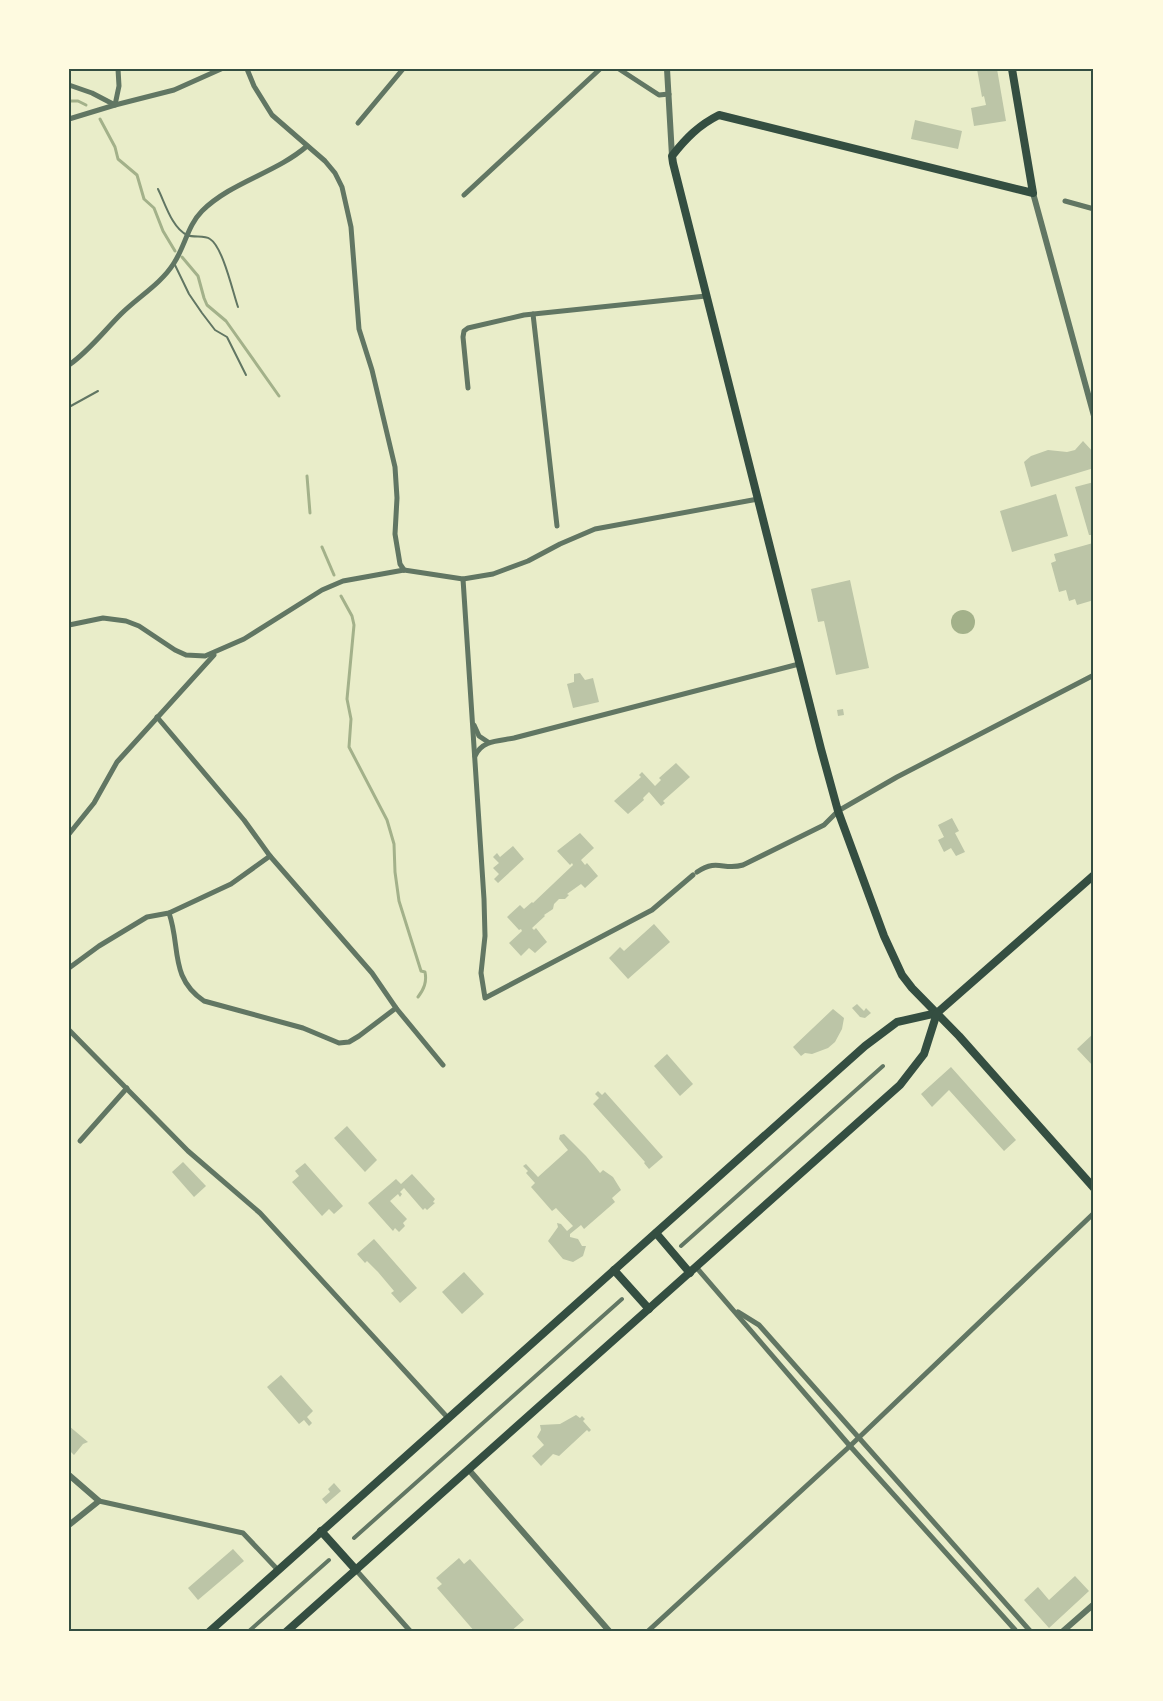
<svg xmlns="http://www.w3.org/2000/svg" width="1163" height="1701" viewBox="0 0 1163 1701" font-family="Inter,sans-serif">
	<rect width="100%" height="100%" fill="#e9edc9"/>
	<circle fill="#a3b18a" cx="963" cy="622" r="12"/>
	<g fill="none" stroke-linecap="round" stroke-linejoin="round">
		<g stroke="#a3b18a" stroke-width="3">
			<path d="M 69,101 L 78,101 L 86,105"/>
			<path d="M 100,119 L 115,147 L 118,159 L 137,175 L 144,199 L 154,208 L 163,231 L 175,251"/>
			<path d="M 182,257 L 198,276 L 204,298 L 207,305 L 226,321 L 279,396"/>
			<path d="M 307,476 L 310,513"/>
			<path d="M 322,547 L 334,575"/>
			<path d="M 341,596 L 352,616 L 354,625 L 347,699 L 351,719 L 349,747 L 387,820 L 394,844 L 395,872 L 399,901 L 421,971 L 425,972 C 427,982 424,989 418,997"/>
		</g>
	</g>
	<g fill="#bcc5a7">
		<path d="M 977,69 L 997,69 L 1006,121 L 974,126 L 971,108 L 986,105 L 984,96 L 982,97 Z"/>
		<path d="M 915,120 L 962,131 L 958,149 L 911,139 Z"/>
		<path d="M 1083,441 L 1094,453 L 1092,460 L 1094,468 L 1031,487 L 1024,462 L 1031,456 L 1048,450 L 1067,452 L 1075,450 Z"/>
		<path d="M 1094,482 L 1094,600 L 1077,605 L 1075,599 L 1069,601 L 1066,590 L 1059,592 L 1051,563 L 1056,561 L 1054,554 L 1093,543 L 1091,535 L 1089,535 L 1075,487 Z"/>
		<path d="M 1056,494 L 1068,536 L 1012,552 L 1000,511 Z"/>
		<path d="M 850,580 L 869,668 L 836,675 L 824,621 L 818,622 L 811,589 Z"/>
		<path d="M 580,673 L 585,680 L 593,678 L 599,702 L 573,708 L 567,684 L 574,682 L 574,674 Z"/>
		<path d="M 843,709 L 844,715 L 838,716 L 837,710 Z"/>
		<path d="M 676,763 L 690,777 L 663,801 L 665,803 L 661,806 L 649,792 L 643,798 L 644,800 L 628,814 L 614,801 L 641,777 L 639,775 L 642,772 L 655,786 L 661,780 L 659,778 Z"/>
		<path d="M 952,818 L 959,831 L 955,833 L 965,852 L 956,856 L 951,848 L 944,852 L 938,840 L 944,837 L 938,825 Z"/>
		<path d="M 580,833 L 594,848 L 581,860 L 585,865 L 587,863 L 598,876 L 585,888 L 581,884 L 567,894 L 569,895 L 565,899 L 559,899 L 554,904 L 553,909 L 544,915 L 545,916 L 532,928 L 534,930 L 536,928 L 547,942 L 535,953 L 529,948 L 521,956 L 509,943 L 522,931 L 521,929 L 519,930 L 507,917 L 520,905 L 524,909 L 532,902 L 533,903 L 573,865 L 572,863 L 570,865 L 557,851 Z"/>
		<path d="M 513,846 L 524,859 L 498,883 L 494,879 L 499,874 L 493,868 L 499,863 L 493,857 L 497,853 L 500,857 Z"/>
		<path d="M 654,924 L 670,942 L 628,979 L 609,958 L 620,947 L 624,951 Z"/>
		<path d="M 857,1004 L 864,1011 L 866,1008 L 871,1013 L 865,1018 L 860,1017 L 852,1008 Z"/>
		<path d="M 833,1009 L 844,1018 L 842,1029 L 835,1042 L 828,1048 L 812,1054 L 805,1053 L 801,1056 L 793,1047 Z"/>
		<path d="M 1094,1033 L 1094,1067 L 1077,1049 Z"/>
		<path d="M 667,1054 L 693,1084 L 680,1096 L 654,1066 Z"/>
		<path d="M 951,1067 L 1016,1140 L 1004,1151 L 949,1090 L 932,1107 L 921,1094 Z"/>
		<path d="M 598,1091 L 602,1095 L 605,1092 L 663,1157 L 649,1169 L 644,1163 L 645,1162 L 593,1104 L 599,1098 L 595,1094 Z"/>
		<path d="M 347,1126 L 377,1160 L 365,1172 L 334,1138 Z"/>
		<path d="M 564,1134 L 586,1156 L 600,1173 L 603,1170 L 613,1177 L 621,1190 L 612,1198 L 615,1202 L 584,1229 L 581,1225 L 570,1234 L 570,1237 L 578,1239 L 582,1246 L 586,1246 L 583,1256 L 573,1262 L 563,1259 L 548,1241 L 558,1227 L 557,1223 L 561,1224 L 567,1231 L 573,1226 L 556,1208 L 552,1211 L 531,1187 L 535,1183 L 526,1173 L 528,1171 L 523,1166 L 526,1164 L 538,1177 L 568,1150 L 559,1139 L 560,1135 Z"/>
		<path d="M 183,1162 L 206,1186 L 194,1197 L 172,1172 Z"/>
		<path d="M 305,1163 L 343,1206 L 334,1214 L 329,1209 L 322,1216 L 292,1182 L 299,1176 L 295,1171 Z"/>
		<path d="M 412,1174 L 435,1199 L 433,1202 L 435,1203 L 427,1210 L 425,1208 L 423,1210 L 404,1188 L 400,1192 L 402,1194 L 400,1197 L 398,1194 L 390,1201 L 407,1219 L 403,1223 L 405,1226 L 399,1232 L 395,1228 L 393,1231 L 368,1203 L 396,1179 L 401,1184 Z"/>
		<path d="M 374,1239 L 417,1288 L 400,1303 L 391,1293 L 394,1291 L 378,1272 L 367,1261 L 365,1263 L 357,1254 Z"/>
		<path d="M 464,1272 L 484,1294 L 462,1314 L 442,1292 Z"/>
		<path d="M 281,1375 L 313,1411 L 307,1417 L 312,1423 L 309,1426 L 304,1420 L 299,1424 L 267,1387 Z"/>
		<path d="M 576,1415 L 580,1418 L 582,1416 L 585,1419 L 583,1421 L 591,1430 L 589,1432 L 587,1430 L 559,1456 L 553,1454 L 541,1466 L 532,1456 L 544,1445 L 537,1437 L 541,1430 L 540,1425 L 560,1424 Z"/>
		<path d="M 69,1426 L 88,1442 L 83,1444 L 74,1455 L 69,1450 Z"/>
		<path d="M 334,1483 L 341,1491 L 326,1504 L 322,1499 L 330,1492 L 328,1489 Z"/>
		<path d="M 233,1549 L 244,1561 L 198,1600 L 188,1588 Z"/>
		<path d="M 459,1558 L 464,1564 L 470,1559 L 524,1620 L 510,1632 L 475,1632 L 437,1588 L 442,1584 L 436,1578 Z"/>
		<path d="M 1075,1576 L 1089,1591 L 1049,1628 L 1024,1600 L 1038,1587 L 1049,1600 Z"/>
	</g>
	<g fill="none" stroke-linecap="round" stroke-linejoin="round">
		<g stroke="#617663" stroke-width="2">
			<path d="M 158,189 C 165,203 172,228 187,235 C 194,238 204,235 210,239 C 223,247 233,293 238,307"/>
			<path d="M 174,263 L 189,294 L 202,313 L 215,330 L 227,337 L 246,375"/>
			<path d="M 69,407 L 98,391"/>
		</g>
		<g stroke="#617663" stroke-width="4">
			<path d="M 681,1246 L 883,1066"/>
			<path d="M 354,1538 L 622,1299"/>
			<path d="M 248,1632 L 329,1560"/>
		</g>
		<g stroke="#617663" stroke-width="5">
			<path d="M 247,69 L 254,86 L 272,115 L 325,161 L 335,173 L 342,187 L 351,227 L 359,329 L 372,370 L 395,467 L 397,498 L 395,534 L 400,564 L 404,570"/>
			<path d="M 619,69 L 659,95 L 669,94"/>
			<path d="M 69,85 L 92,93 L 115,105 L 119,86 L 118,69"/>
			<path d="M 69,119 L 115,105 L 174,90 L 221,69"/>
			<path d="M 358,123 L 403,69"/>
			<path d="M 464,195 L 600,69"/>
			<path d="M 1065,201 L 1094,209"/>
			<path d="M 533,314 L 557,526"/>
			<path d="M 69,365 C 89,351 104,331 121,314 C 138,297 161,284 174,263 C 185,246 188,225 202,211 C 231,182 276,173 307,146"/>
			<path d="M 468,388 L 463,337 L 464,331 L 468,328 L 524,315 L 706,296"/>
			<path d="M 463,579 L 484,899 L 485,936 L 481,973 L 485,998 L 652,910 L 693,875"/>
			<path d="M 69,625 L 103,618 L 126,621 L 139,626 L 175,650 L 186,655 L 205,656 L 244,639 L 322,590 L 343,581 L 404,570 L 463,579 L 493,574 L 528,561 L 560,544 L 595,529 L 758,499"/>
			<path d="M 157,717 L 244,820 L 270,856 L 372,973 L 396,1008 L 443,1065"/>
			<path d="M 474,725 L 479,736 L 488,742"/>
			<path d="M 475,756 C 482,740 499,741 514,738 L 799,664"/>
			<path d="M 69,834 L 94,803 L 117,762 L 214,655"/>
			<path d="M 697,872 C 718,858 723,871 743,865 L 824,825 L 838,811 L 897,777 L 1094,675"/>
			<path d="M 169,913 C 181,947 169,977 204,1001 L 303,1028 L 339,1043 L 349,1042 L 359,1036 L 396,1008"/>
			<path d="M 69,968 L 99,946 L 147,917 L 169,913 L 231,884 L 270,856"/>
			<path d="M 69,1030 L 188,1151 L 260,1213 L 448,1418"/>
			<path d="M 80,1141 L 127,1088"/>
			<path d="M 696,1267 L 850,1446 L 1017,1632"/>
			<path d="M 738,1312 L 759,1325 L 1031,1632"/>
			<path d="M 99,1501 L 243,1533 L 278,1570"/>
			<path d="M 356,1570 L 411,1632"/>
			<path d="M 647,1632 L 850,1446 L 1094,1213"/>
		</g>
		<g stroke="#617663" stroke-width="6">
			<path d="M 667,69 L 672,156"/>
			<path d="M 1033,193 L 1094,416"/>
			<path d="M 469,1470 L 610,1632"/>
			<path d="M 69,1475 L 99,1501 L 69,1525"/>
			<path d="M 1062,1632 L 1094,1604"/>
		</g>
		<path stroke="#344e41" stroke-width="8" d="M 1012,69 L 1033,193 L 719,115 C 699,125 686,138 672,156 L 673,163 L 821,749 L 838,811 L 884,936 L 902,975 L 912,988 L 959,1036 L 1094,1188"/>
		<g stroke="#344e41" stroke-width="8">
			<path d="M 656,1233 L 690,1273"/>
			<path d="M 614,1270 L 649,1309"/>
			<path d="M 321,1531 L 356,1570"/>
			<path d="M 209,1632 L 865,1046 L 897,1022 L 937,1013 L 1094,875"/>
			<path d="M 286,1632 L 900,1085 L 924,1054 L 937,1013"/>
		</g>
	</g>
	<rect width="1163" height="1701" fill="none" stroke="#fefae0" stroke-width="141"/>
	<rect x="70" y="70" width="1022" height="1560" fill="none" stroke="#344e41" stroke-width="2"/>
</svg>
